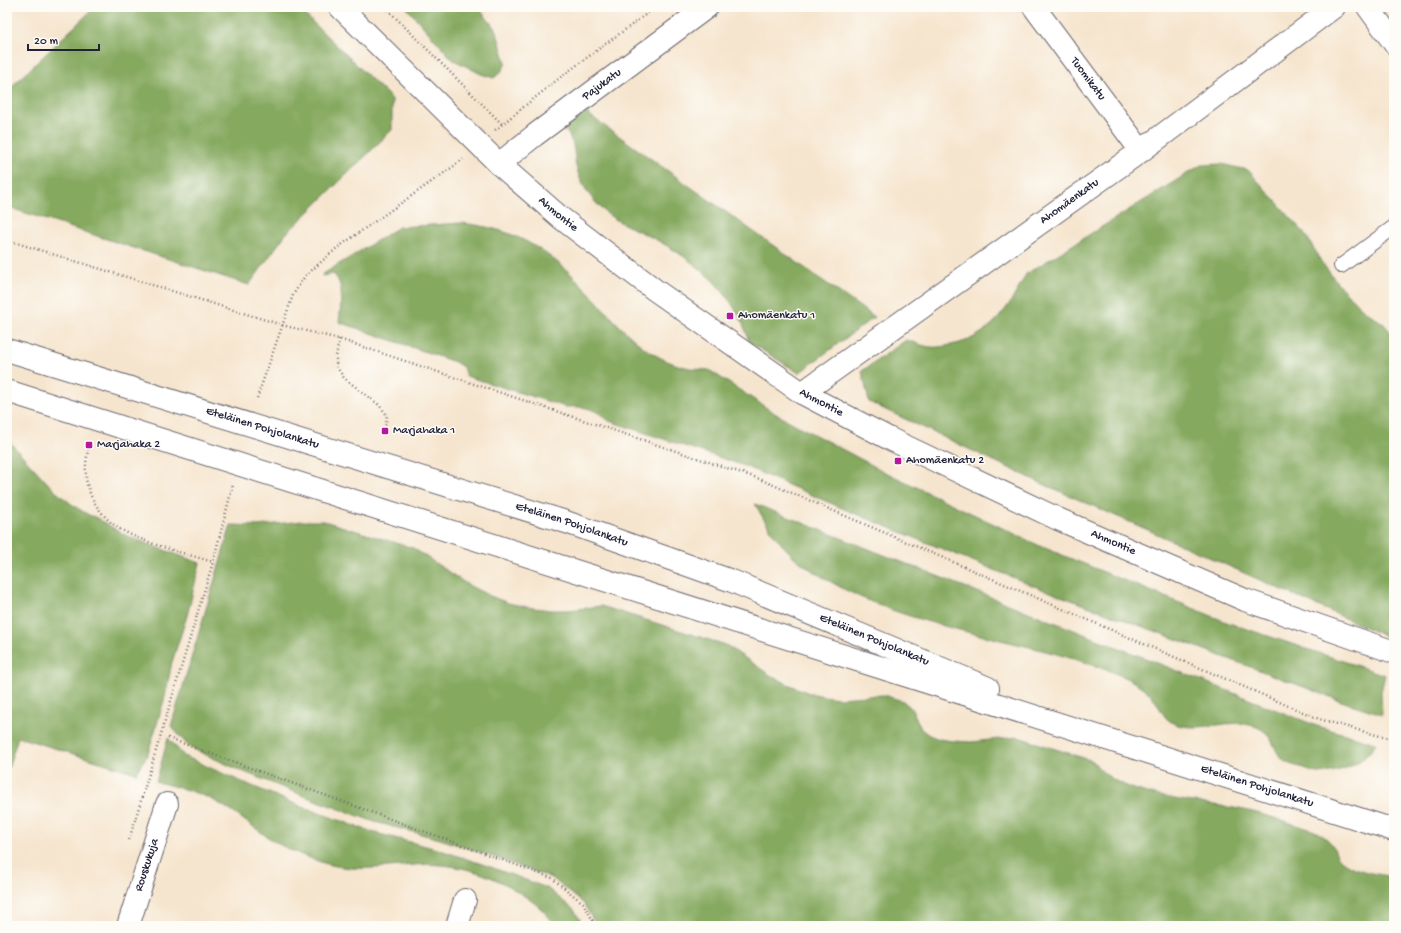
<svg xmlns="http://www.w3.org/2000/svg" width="1401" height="933" viewBox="0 0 1401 933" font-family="'Gochi Hand',sans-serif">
	<rect width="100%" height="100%" fill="#fdfcf7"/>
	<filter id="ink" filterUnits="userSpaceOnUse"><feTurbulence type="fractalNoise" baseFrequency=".025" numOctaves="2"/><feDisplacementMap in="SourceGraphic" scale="8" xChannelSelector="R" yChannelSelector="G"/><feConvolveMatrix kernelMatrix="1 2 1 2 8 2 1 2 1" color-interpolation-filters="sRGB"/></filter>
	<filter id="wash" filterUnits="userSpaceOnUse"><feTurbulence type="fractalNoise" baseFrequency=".012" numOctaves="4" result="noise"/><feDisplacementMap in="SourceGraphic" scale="16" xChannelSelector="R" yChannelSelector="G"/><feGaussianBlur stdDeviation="0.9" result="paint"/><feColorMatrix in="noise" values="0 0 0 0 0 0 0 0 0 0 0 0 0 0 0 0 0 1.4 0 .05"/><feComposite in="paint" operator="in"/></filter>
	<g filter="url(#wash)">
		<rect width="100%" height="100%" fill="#f6e5ce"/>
		<g fill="#85a95e" stroke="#54664c">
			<path d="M 95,7 L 297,7 L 392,99 L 392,130 L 285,235 L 249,285 L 7,207 L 7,91 Z"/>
			<path d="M 406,7 L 478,7 L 496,30 L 506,63 L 502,71 L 494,78 L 481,74 L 452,59 Z"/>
			<path d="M 585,112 L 874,317 L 799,373 L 749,342 C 737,294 695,260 653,238 C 636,229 614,222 601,208 C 589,196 580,183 576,166 C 574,158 575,147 571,140 C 570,136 567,133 565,129 Z"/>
			<path d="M 1221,164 L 1248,170 L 1306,235 L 1322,263 L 1341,287 L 1360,307 L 1384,324 L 1394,336 L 1394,640 L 1148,530 L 1043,484 L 869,402 L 862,371 L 906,340 C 914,342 922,346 930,347 C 937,348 944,346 951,345 C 990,338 1010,307 1026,274 L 1201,165 Z"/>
			<path d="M 462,223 C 502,228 525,237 557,262 C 608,302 634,368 709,370 L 776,414 L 883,471 L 1040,546 L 1229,623 L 1385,675 L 1381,692 L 1382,714 L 1344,702 L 1034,586 L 851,512 L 742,465 L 609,421 C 595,408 584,406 566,407 L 466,376 L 463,367 L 455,362 L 339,322 C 340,308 346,284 333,274 L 322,276 L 323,274 L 399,227 Z"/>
			<path d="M 7,439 L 55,491 L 74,506 L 89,515 L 100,519 L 103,522 L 129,537 L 200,563 L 187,616 L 172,662 L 165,697 L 148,754 L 136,773 L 18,737 L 7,772 Z"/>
			<path d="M 755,504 L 1317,726 L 1376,743 C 1374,746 1371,751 1368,754 C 1356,767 1335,773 1318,773 C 1312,773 1306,769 1301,767 C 1295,766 1288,764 1284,761 C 1271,749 1275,733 1254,726 C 1229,718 1203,732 1178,725 C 1162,721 1160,704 1150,694 C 1140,684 1125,677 1112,672 C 1019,636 913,632 826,579 C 813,571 799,563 788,551 C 774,537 765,521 755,504 Z"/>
			<path d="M 302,521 L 324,521 L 413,548 L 468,585 L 490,596 L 508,603 L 527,607 L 550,610 L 569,610 L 601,606 L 726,645 L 770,675 L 790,685 L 809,693 L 824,696 L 838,698 L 883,695 L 903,701 L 912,709 L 921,729 L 929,735 L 939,739 L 953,741 L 971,742 L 1018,737 L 1093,761 C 1121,803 1212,800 1257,813 C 1272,817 1286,822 1300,826 C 1307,829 1315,830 1320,834 C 1325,837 1330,841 1333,846 C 1335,849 1336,854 1338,857 C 1349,871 1378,874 1394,877 L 1394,926 L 597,926 L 583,903 L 552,878 L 491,856 L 440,839 L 375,822 L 304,796 L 237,769 L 189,747 L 171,726 L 231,525 L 258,526 Z"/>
			<path d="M 168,738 L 184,756 L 233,778 L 300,806 L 372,832 L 437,849 L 488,866 L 547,888 L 574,910 L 584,926 L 555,926 C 546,910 531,900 515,890 C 485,871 450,862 414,865 C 382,867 350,873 318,861 C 301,855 284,848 269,838 C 250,825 232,810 211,799 C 193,791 175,786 156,782 Z"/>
		</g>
	</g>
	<g filter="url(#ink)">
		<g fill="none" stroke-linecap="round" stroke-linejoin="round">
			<g stroke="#6c666e" stroke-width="16">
				<path id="service" d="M 1341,266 L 1394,227"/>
			</g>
			<g stroke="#6c666e" stroke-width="24">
				<g id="minor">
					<path id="s1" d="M 340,7 L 499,164 L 561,218 L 655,290 L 802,393 L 888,438 L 1058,519 L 1245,600 L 1394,652"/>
					<path id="s2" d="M 1034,7 L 1141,151"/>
					<path d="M 1368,7 L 1394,43"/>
					<path id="s3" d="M 499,164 L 535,135 L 707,7"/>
					<path id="s4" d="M 802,393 L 1141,151 L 1334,7"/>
					<path id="s5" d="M 128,926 L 167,804"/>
					<path d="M 457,926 L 465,900"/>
				</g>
			</g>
			<g stroke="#6c666e" stroke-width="24">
				<g id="secondary">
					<path id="s6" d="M 7,350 L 566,522 L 732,581 L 988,688"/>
					<path id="s7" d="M 7,391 L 1394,830"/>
				</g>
			</g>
			<g stroke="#6c666e" stroke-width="2.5" stroke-dasharray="1 3" stroke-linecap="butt">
				<path d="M 385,7 L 502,124"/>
				<path d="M 495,130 L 562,76 L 656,7"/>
				<path d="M 7,240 L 282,325 L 339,339 L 757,478 L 1319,719 L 1394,740"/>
				<path d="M 339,339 L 336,357 L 336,366 L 344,378 L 379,405 L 387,415 L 385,431"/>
				<path d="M 257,398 L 293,295 L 305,276 L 337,248 L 454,166 L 463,159"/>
				<path d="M 89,445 C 87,455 85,466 86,476 C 87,496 102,518 120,529 C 146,544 183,553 213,562"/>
				<path d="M 168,738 L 552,878 L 583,903 L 596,926"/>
				<path d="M 129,840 L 213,562 L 233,485"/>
			</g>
			<use href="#service" stroke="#fff" stroke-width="14"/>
			<use href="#minor" stroke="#fff" stroke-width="22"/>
			<use href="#secondary" stroke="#fff" stroke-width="22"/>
		</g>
	</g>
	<g fill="#b5179e" stroke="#fdfcf7" stroke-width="1.5">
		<rect x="726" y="312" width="8" height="8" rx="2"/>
		<rect x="381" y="427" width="8" height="8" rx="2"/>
		<rect x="85" y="441" width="8" height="8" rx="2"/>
		<rect x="894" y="457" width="8" height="8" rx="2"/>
	</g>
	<g text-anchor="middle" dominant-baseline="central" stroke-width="3" stroke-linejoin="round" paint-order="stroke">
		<g font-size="12" fill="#22223b" stroke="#fdfcf7">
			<text stroke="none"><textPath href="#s2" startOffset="90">Tuomikatu</textPath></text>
			<text stroke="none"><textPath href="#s3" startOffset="130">Pajukatu</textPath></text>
			<text stroke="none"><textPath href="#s4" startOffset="329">Ahomäenkatu</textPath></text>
			<text stroke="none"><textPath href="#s1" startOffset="301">Ahmontie</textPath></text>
			<text stroke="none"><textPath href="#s1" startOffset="625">Ahmontie</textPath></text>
			<text stroke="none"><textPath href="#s6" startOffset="267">Eteläinen Pohjolankatu</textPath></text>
			<text stroke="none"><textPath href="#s6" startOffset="591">Eteläinen Pohjolankatu</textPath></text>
			<text stroke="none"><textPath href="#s1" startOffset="949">Ahmontie</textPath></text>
			<text stroke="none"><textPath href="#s6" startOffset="915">Eteläinen Pohjolankatu</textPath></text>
			<text stroke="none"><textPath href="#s7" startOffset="1311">Eteläinen Pohjolankatu</textPath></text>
			<text stroke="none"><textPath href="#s5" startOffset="64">Rouskukuja</textPath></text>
		</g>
		<g font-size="12" fill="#22223b" stroke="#fdfcf7" text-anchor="start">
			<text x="738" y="316">Ahomäenkatu 1</text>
			<text x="393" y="431">Marjahaka 1</text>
			<text x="97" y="445">Marjahaka 2</text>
			<text x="906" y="461">Ahomäenkatu 2</text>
		</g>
	</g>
	<rect width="1401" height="933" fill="none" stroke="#fdfcf7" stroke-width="24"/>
	<path d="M28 44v6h71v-6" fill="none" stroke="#22223b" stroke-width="2"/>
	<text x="34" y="44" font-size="12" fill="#22223b" stroke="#fdfcf7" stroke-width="3" paint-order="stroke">20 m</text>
</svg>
